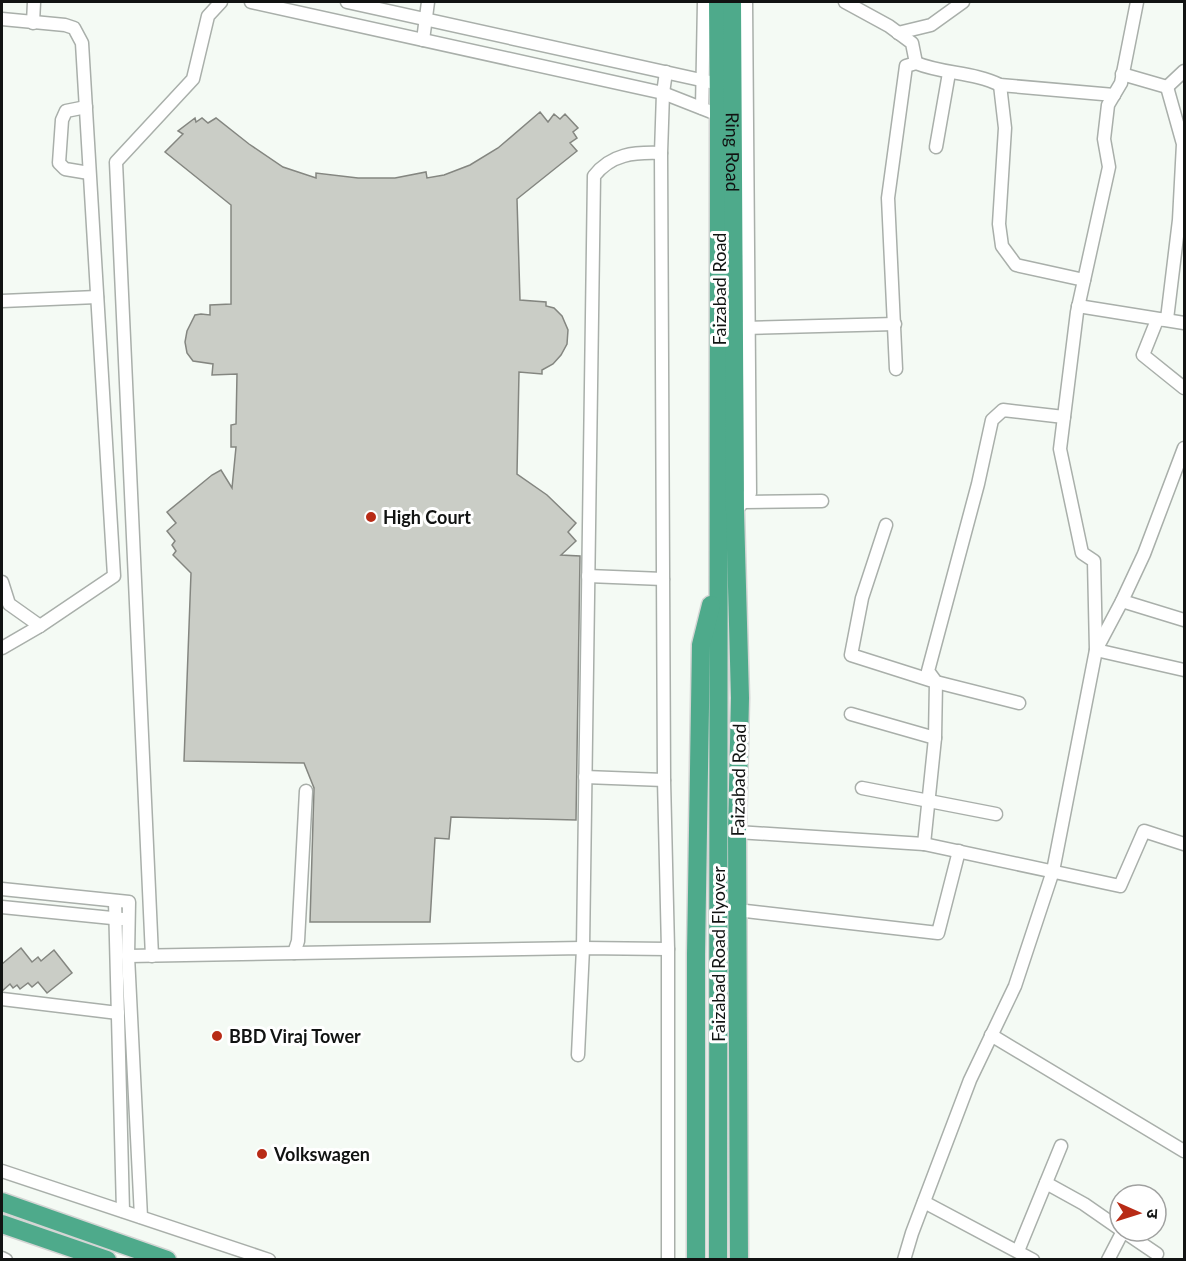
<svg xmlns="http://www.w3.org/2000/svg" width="1186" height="1261" viewBox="0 0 1186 1261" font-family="Lato,'Noto Sans Devanagari',sans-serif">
	<rect width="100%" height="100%" fill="#f4faf4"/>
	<g fill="#cacdc6" stroke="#848680" stroke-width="1.5">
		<path d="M 540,112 L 548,122 L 554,114 L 560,119 L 565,114 L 578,128 L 573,132 L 577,138 L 570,143 L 577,151 L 517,199 L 520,300 L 546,302 L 546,306 L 554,308 L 562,316 L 568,330 L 567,344 L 561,355 L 553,364 L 542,370 L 542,374 L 519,372 L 517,474 L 547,495 L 576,523 L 568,532 L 576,541 L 561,555 L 580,556 L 576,820 L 451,817 L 449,839 L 435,838 L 430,922 L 310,922 L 314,788 L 304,763 L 184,761 L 191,573 L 173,555 L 176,551 L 172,545 L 175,541 L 167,531 L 176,523 L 167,512 L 212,475 L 221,470 L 232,488 L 236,447 L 231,447 L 231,425 L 236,424 L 237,374 L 212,375 L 213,364 L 193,361 L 187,353 L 185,342 L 187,331 L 195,315 L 201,314 L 210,315 L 210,305 L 231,304 L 231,205 L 165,152 L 183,134 L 178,131 L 195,118 L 196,122 L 202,118 L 208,123 L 216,118 L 249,144 L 283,167 L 316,178 L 316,173 L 358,178 L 395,178 L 426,172 L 427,178 L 444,175 L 470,165 L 498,148 Z"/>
		<path d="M 21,948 L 32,962 L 38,957 L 41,961 L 54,950 L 72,973 L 47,993 L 38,982 L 32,987 L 28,983 L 20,989 L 17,985 L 13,988 L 10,984 L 2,991 L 2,964 Z"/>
	</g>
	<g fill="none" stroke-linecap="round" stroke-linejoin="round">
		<g stroke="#a9afaa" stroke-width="15">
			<g id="minor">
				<path d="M 251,2 L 663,93 L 719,115"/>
				<path d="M 347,2 L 719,84"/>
				<path d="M 845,2 L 889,26 L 912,43 L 916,63"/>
				<path d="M 2,19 L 65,25 L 74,28 L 82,43 L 114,576 L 40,626 L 2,648"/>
				<path d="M 33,23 L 34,2"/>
				<path d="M 898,33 L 931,25 L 963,2"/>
				<path d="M 423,40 L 428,2"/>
				<path d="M 666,72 L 663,93 L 661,153 L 664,780 L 668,949 L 668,1260"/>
				<path d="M 1122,74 L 1167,87 L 1184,71"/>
				<path d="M 1000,85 L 1005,128 L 999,224 L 1002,246 L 1016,265 L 1084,280"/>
				<path d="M 1167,87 L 1183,144 L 1179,220 L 1167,319 L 1157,320 L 1143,355 L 1184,388"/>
				<path d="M 86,107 L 66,111 L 62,120 L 59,163 L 65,169 L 89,173"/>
				<path d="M 702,108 L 704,2"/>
				<path d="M 936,147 L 949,73"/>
				<path d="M 2,301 L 97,297"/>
				<path d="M 1078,306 L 1184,323"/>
				<path d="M 743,328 L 895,324"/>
				<path d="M 896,369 L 888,198 L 906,66 L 916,63 C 943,74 974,72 1000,85 L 1114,95"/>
				<path d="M 1184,448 L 1144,554 L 1122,601 L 1096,650 L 1184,670"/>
				<path d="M 743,502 L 822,501"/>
				<path d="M 735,512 L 750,493 L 746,2"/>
				<path d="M 886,525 L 862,598 L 851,655 L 936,682 L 935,738 L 924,844"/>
				<path d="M 588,576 L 663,579"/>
				<path d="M 2,582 L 9,604 L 40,626"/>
				<path d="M 1122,601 L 1184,620"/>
				<path d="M 1019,703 L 936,682 L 928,671 L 978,484 L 992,420 L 1003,410 L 1064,417"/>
				<path d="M 851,714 L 935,738"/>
				<path d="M 585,777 L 664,780"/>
				<path d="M 862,788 L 996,814"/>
				<path d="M 737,832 L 924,844 L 1120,886 L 1144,831 L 1184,844"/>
				<path d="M 2,889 L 129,902 L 128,956 L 141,1217"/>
				<path d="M 115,901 L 123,1211"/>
				<path d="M 2,907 L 122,919"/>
				<path d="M 737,910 L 938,933 L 959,851"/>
				<path d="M 294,953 L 298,941 L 306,791"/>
				<path d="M 128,956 L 583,948 L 668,949"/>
				<path d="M 152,956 L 116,162 L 193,79 L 208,16 L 221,2"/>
				<path d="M 2,999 L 118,1013"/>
				<path d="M 991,1035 L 1184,1151"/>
				<path d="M 578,1055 L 583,948 L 594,176 C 611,154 634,152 661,153"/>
				<path d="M 2,1171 L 269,1260"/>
				<path d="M 1046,1183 L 1084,1204 L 1120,1229"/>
				<path d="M 924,1202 L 1033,1260"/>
				<path d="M 1123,1231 L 1157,1254"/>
				<path d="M 1018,1251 L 1061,1146"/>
				<path d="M 2,1258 L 6,1260"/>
				<path d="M 904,1260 L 912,1233 L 970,1080 L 1015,986 L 1053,871 L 1096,650 L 1094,561 L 1082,553 L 1060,449 L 1077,312 L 1109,167 L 1104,139 L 1108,105 L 1121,83 L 1137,2"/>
				<path d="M 1108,1260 L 1123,1231"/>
			</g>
		</g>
		<g stroke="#d4d5d4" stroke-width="21">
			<g id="highway">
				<path d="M 718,2 L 719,115 L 718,1260"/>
				<path id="s1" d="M 732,2 L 735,512 L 740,698 L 737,832 L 739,1260"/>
				<path d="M 2,1202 L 167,1260"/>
				<path d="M 2,1224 L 107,1260"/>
				<path d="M 696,1260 L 696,954 L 701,645 L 711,605"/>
			</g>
		</g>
		<use href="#minor" stroke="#fff" stroke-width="12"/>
		<use href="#highway" stroke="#4eaa8b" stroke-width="18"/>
	</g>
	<g fill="#b82b16" stroke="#fff" stroke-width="2">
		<circle cx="371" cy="517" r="6"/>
		<circle cx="217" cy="1036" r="6"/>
		<circle cx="262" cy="1154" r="6"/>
	</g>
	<g text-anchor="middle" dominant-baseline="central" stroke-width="6" stroke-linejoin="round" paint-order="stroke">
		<g font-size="18" fill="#111312" stroke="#fff">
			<text stroke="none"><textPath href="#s1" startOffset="150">Ring Road</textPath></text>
			<text transform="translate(719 289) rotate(-90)">Faizabad Road</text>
			<text transform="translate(738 780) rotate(-89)">Faizabad Road</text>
			<text transform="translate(718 954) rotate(-90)">Faizabad Road Flyover</text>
		</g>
		<g font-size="18" font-weight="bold" fill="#111312" stroke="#fff" text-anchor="start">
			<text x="383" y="517">High Court</text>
			<text x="229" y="1036">BBD Viraj Tower</text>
			<text x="274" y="1154">Volkswagen</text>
		</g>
	</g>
	<rect width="1186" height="1261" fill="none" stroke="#111312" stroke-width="6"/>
	<g transform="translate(1138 1213) rotate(93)"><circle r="28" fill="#ffffff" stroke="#a0a1a0" stroke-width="1.5"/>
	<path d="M0-4.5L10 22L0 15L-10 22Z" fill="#b82b16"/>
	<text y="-9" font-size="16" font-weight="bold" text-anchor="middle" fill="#111312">उ</text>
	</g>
</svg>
